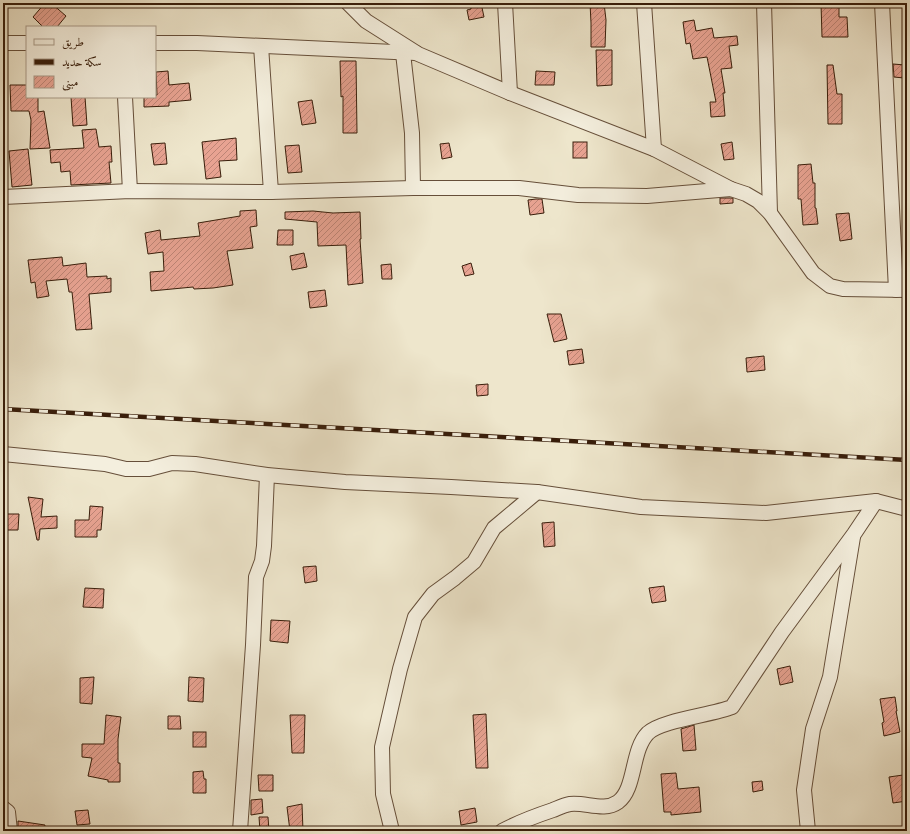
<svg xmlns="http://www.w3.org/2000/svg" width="910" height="834" viewBox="0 0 910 834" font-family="'EB Garamond',Amiri,serif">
	<defs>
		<pattern id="building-hatch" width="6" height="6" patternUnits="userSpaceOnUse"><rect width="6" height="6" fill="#e8a392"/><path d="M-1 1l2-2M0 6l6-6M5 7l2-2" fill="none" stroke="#bd8475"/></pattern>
	</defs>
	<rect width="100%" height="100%" fill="#eee6cc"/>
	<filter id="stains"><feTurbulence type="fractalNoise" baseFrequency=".005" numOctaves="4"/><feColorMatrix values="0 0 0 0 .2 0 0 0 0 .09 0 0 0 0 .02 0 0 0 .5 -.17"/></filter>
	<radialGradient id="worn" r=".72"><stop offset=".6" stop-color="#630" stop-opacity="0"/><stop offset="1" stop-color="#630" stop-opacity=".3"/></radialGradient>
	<g fill="url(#building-hatch)" stroke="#381d0a">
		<path d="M 45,3 L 51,3 L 66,16 L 57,27 L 43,27 L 33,17 Z"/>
		<path d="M 470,3 L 481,3 L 484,17 L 469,20 L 467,10 L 471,9 Z"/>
		<path d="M 590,3 L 604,3 L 606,20 L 605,47 L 591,47 L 591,23 Z"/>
		<path d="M 821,3 L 839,3 L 839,17 L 847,17 L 848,37 L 822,37 Z"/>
		<path d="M 694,20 L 696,31 L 712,28 L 714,38 L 737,36 L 738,45 L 729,46 L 732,68 L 721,69 L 725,93 L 723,93 L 725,116 L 711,117 L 710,102 L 716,102 L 707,57 L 693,59 L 690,43 L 686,44 L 683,22 Z"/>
		<path d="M 596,50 L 612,50 L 612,85 L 597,86 Z"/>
		<path d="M 340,61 L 356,61 L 357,133 L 343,133 L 343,96 L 341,97 Z"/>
		<path d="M 893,64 L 905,65 L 904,78 L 894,77 Z"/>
		<path d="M 827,65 L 833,65 L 837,94 L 842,94 L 842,124 L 828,124 Z"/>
		<path d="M 168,71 L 169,85 L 189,83 L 191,100 L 169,102 L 169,106 L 144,107 L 144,97 L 155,97 L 155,95 L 157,95 L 156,72 Z"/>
		<path d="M 536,71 L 555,72 L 554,85 L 535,85 Z"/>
		<path d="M 10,85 L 27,85 L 27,97 L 38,97 L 38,112 L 44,111 L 50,148 L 30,149 L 31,120 L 29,111 L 11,111 Z"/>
		<path d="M 71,97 L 85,97 L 87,125 L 73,126 Z"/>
		<path d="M 312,100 L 316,123 L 302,125 L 298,102 Z"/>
		<path d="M 96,129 L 99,147 L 111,146 L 112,162 L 109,162 L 111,183 L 71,185 L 70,171 L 61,172 L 60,162 L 51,163 L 50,150 L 84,148 L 82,130 Z"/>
		<path d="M 236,138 L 237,160 L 219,161 L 221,177 L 206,179 L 202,142 Z"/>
		<rect x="573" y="142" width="14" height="16"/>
		<path d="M 732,142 L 734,159 L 724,160 L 721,144 Z"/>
		<path d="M 165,143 L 167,164 L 154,165 L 151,144 Z"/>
		<path d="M 449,143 L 452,157 L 442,159 L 440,144 Z"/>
		<path d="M 299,145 L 302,172 L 288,173 L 285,146 Z"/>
		<path d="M 28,149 L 32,185 L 12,187 L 9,151 Z"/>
		<path d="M 811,164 L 813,183 L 815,183 L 815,208 L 816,208 L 818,224 L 803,225 L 801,199 L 798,199 L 798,165 Z"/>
		<path d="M 720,198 L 733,198 L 733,203 L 720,204 Z"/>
		<path d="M 536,199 L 542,199 L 544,213 L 530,215 L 528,200 Z"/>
		<path d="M 256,210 L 257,226 L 250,227 L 253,248 L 227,251 L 233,285 L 213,288 L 194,289 L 193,287 L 151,291 L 150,272 L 164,271 L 163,252 L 148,254 L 145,233 L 160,230 L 161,240 L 200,236 L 198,223 L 240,216 L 240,211 Z"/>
		<path d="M 313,211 L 333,213 L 360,212 L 361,239 L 360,239 L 363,283 L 348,285 L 346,245 L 318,246 L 317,222 L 285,219 L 285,212 Z"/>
		<path d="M 849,213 L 852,239 L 840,241 L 836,214 Z"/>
		<path d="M 278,230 L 293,230 L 293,245 L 277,245 Z"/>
		<path d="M 304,253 L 307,267 L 292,270 L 290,256 Z"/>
		<path d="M 62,257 L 63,266 L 86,263 L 87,277 L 107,276 L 107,279 L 111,278 L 111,292 L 89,294 L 92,329 L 76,330 L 72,292 L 69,292 L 67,279 L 46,281 L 49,296 L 37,298 L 35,282 L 31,283 L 28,260 Z"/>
		<path d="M 471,263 L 474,274 L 465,276 L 462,266 Z"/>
		<path d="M 391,264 L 392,279 L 382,279 L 381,265 Z"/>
		<path d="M 325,290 L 327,306 L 310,308 L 308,292 Z"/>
		<path d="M 547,314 L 561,314 L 567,339 L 554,342 Z"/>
		<path d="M 582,349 L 584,363 L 569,365 L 567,351 Z"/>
		<path d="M 764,356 L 765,370 L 747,372 L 746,358 Z"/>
		<path d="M 488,384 L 488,395 L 477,396 L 476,385 Z"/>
		<path d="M 28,497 L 43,499 L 41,517 L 57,516 L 57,528 L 40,529 L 39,540 L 37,540 Z"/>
		<path d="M 90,506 L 103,507 L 101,530 L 97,530 L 97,537 L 75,537 L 75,520 L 89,520 Z"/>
		<path d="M 3,514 L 19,514 L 18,530 L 3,530 Z"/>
		<path d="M 554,522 L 555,546 L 544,547 L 542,523 Z"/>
		<path d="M 316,566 L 317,581 L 305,583 L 303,567 Z"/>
		<path d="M 664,586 L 666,601 L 652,603 L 649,588 Z"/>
		<path d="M 85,588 L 104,589 L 103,608 L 83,607 Z"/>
		<path d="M 271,620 L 290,621 L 288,643 L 270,641 Z"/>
		<path d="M 790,666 L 793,682 L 780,685 L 777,669 Z"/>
		<path d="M 94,677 L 92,704 L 80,703 L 80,678 Z"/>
		<path d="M 189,677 L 204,678 L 203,702 L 188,701 Z"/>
		<path d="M 895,697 L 897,711 L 896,711 L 900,732 L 884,736 L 882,723 L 884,722 L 880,699 Z"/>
		<path d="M 486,714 L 488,768 L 476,768 L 473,715 Z"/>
		<path d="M 106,715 L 121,717 L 118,739 L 118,763 L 120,763 L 120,782 L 108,782 L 108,780 L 88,776 L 92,758 L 82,757 L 82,744 L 104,744 Z"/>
		<path d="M 290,715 L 305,715 L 304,753 L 292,753 Z"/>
		<path d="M 168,716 L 180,716 L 181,729 L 168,729 Z"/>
		<path d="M 694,725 L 696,750 L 683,751 L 681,729 Z"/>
		<rect x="193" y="732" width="13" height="15"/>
		<path d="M 203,771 L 204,779 L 206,779 L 206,793 L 193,793 L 193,772 Z"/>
		<path d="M 676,773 L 678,789 L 699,787 L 701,812 L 671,815 L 671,812 L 664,812 L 661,774 Z"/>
		<path d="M 258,775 L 273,775 L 273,791 L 259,791 Z"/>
		<path d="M 903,775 L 907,801 L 893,803 L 889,777 Z"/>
		<path d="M 762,781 L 763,790 L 753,792 L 752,782 Z"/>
		<path d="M 262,799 L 263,813 L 251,815 L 251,800 Z"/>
		<path d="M 302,804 L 303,831 L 290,831 L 287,807 Z"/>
		<path d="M 475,808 L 477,822 L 461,825 L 459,811 Z"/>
		<path d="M 88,810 L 90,824 L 77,825 L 75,811 Z"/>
		<path d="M 259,817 L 268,817 L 269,831 L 260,831 Z"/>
		<path d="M 18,821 L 45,825 L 44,831 L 18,831 Z"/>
	</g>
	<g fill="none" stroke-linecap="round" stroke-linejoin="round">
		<g stroke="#664f3a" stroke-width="16">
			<g id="street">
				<path d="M 348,3 L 366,21 L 418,54 L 510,93 L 654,149 L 731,189 L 746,194 L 758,201 L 770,213 L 813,273 L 830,286 L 843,289 L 907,290"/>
				<path d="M 505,3 L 510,93"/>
				<path d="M 644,3 L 654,149"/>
				<path d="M 764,3 L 770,213"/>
				<path d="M 882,3 L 896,290"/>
				<path d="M 3,43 L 27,43"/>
				<path d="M 155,43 L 197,43 L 416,53"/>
				<path d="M 261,46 L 271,192"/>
				<path d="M 403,53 L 412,133 L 413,188"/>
				<path d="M 125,97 L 130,191"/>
				<path d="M 3,197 L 130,191 L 271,192 L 413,188 L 519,188 L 578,195 L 647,196 L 731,189"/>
				<path d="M 3,454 L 105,464 L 126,469 L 149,469 L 172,463 L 195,464 L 267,475 L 345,482 L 451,487 L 537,492 L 641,507 L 766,513 L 876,501 L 907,509"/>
				<path d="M 3,808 L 8,812 L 10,831"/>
				<path d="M 240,831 L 253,645 L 256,577 L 262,561 L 264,546 L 267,475"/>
				<path d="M 392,831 L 383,794 L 382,747 L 400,669 L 415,617 L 433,594 L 455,578 L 474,562 L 494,528 L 537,492"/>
				<path d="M 502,831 C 519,822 535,816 553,810 C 558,808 564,805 570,804 C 586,802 604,812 618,802 C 636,789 631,750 648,733 C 662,720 712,715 732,707 L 782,632 L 854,534 L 876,501"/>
				<path d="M 808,831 L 804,790 L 813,729 L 830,677 L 853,537"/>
			</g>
		</g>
		<use href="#street" stroke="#f4efde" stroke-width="14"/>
		<g stroke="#381d0a" stroke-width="4.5">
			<path id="rail" d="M 3,409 L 907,460"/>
		</g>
		<use href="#rail" stroke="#f4efde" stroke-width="3" stroke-dasharray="9" stroke-linecap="butt"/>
	</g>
	<rect width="910" height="834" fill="none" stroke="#eee6cc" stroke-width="16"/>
	<rect x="4" y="4" width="902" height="826" fill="none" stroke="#381d0a" stroke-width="2"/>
	<rect x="8" y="8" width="894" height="818" fill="none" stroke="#381d0a"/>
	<rect x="26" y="26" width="130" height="72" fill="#f4efde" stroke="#a99b89"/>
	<rect x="34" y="39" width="20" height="6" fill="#f4efde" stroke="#a99b89"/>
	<text x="62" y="46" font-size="12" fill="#381d0a">طريق</text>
	<rect x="34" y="59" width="20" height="6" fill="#381d0a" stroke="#a99b89"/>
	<text x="62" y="66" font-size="12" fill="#381d0a">سكة حديد</text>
	<rect x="34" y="76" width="20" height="12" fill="url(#building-hatch)" stroke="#a99b89"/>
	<text x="62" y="86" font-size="12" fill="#381d0a">مبنى</text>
	<rect width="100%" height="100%" filter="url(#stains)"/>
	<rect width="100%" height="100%" fill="url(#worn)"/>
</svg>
